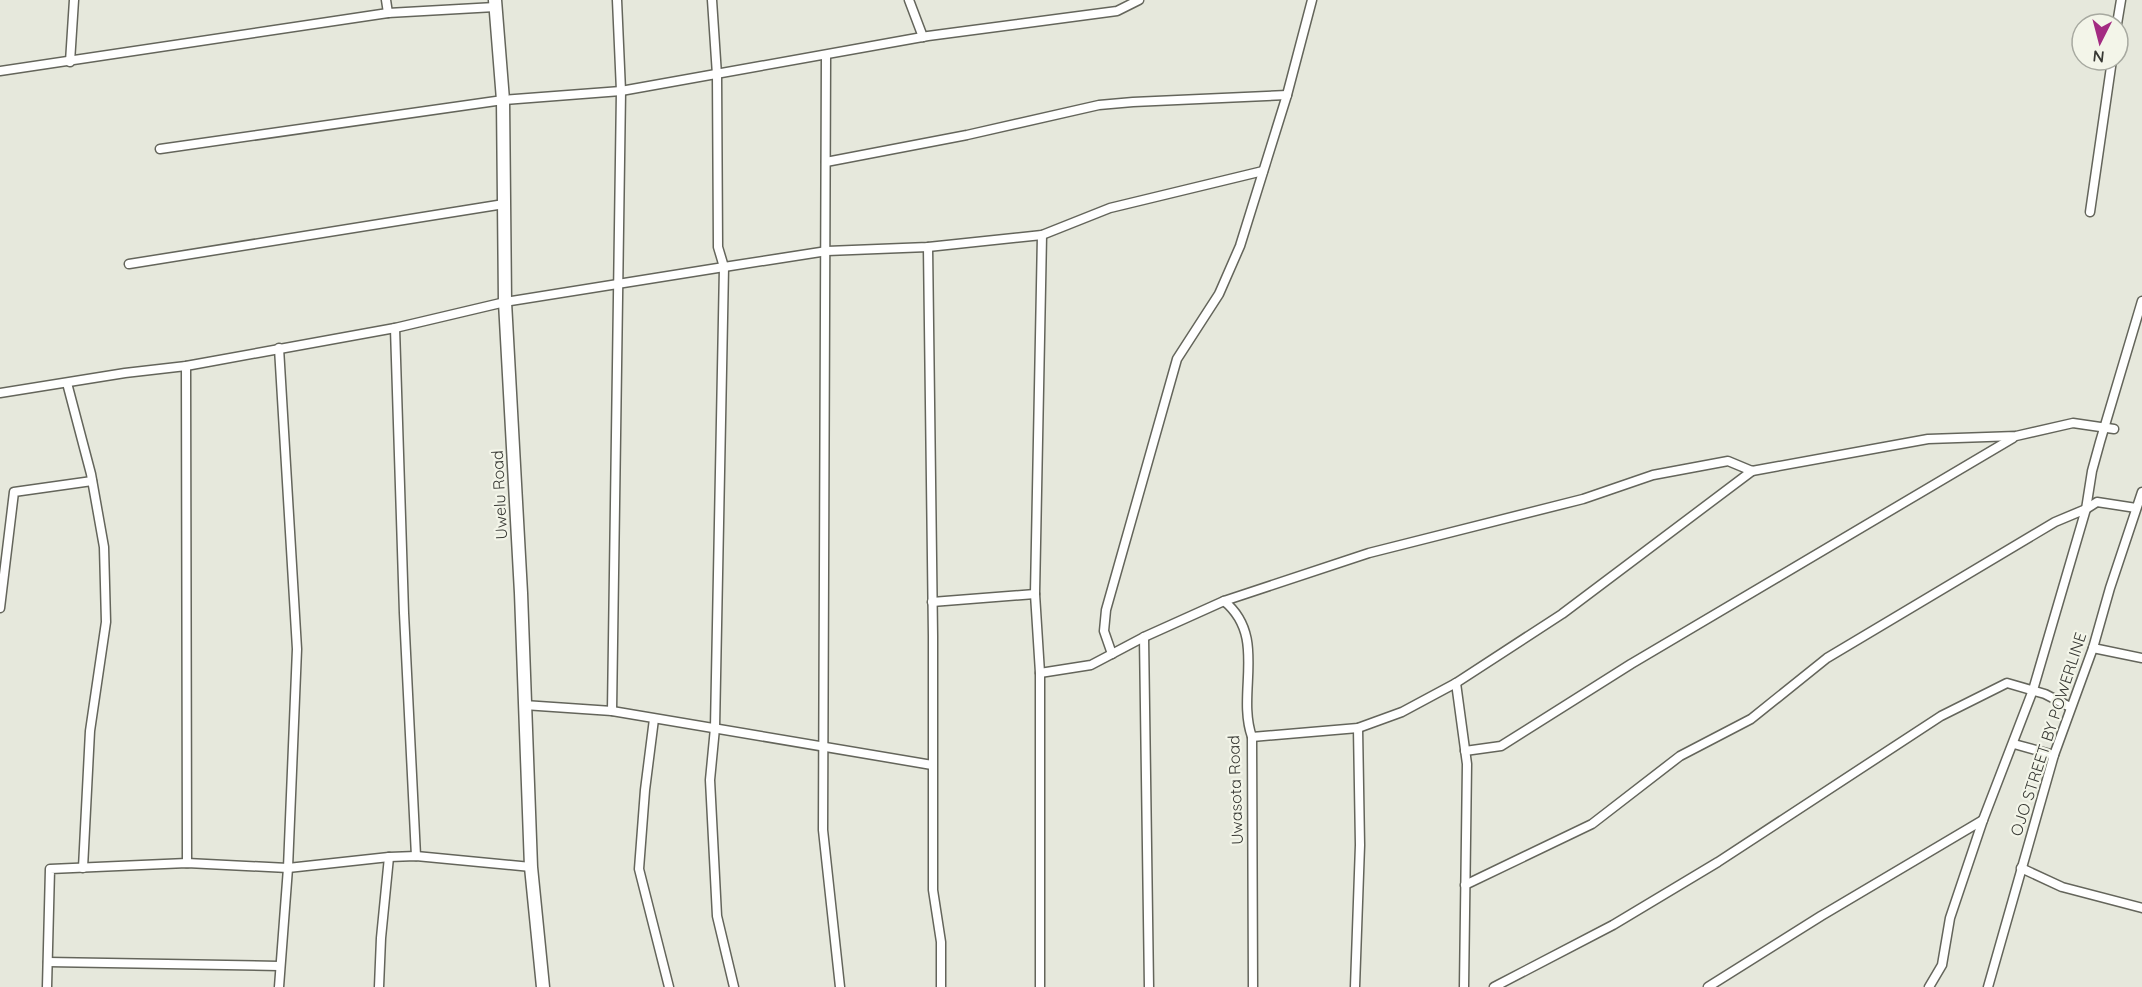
<svg xmlns="http://www.w3.org/2000/svg" width="2142" height="987" viewBox="0 0 2142 987" font-family="Quicksand,sans-serif">
	<rect width="100%" height="100%" fill="#e6e8dc"/>
	<g fill="none" stroke-linecap="round" stroke-linejoin="round">
		<g stroke="#64655b" stroke-width="11">
			<g id="street">
				<path d="M 386,0 L 388,13"/>
				<path d="M 712,0 L 717,75 L 718,247 L 724,267 L 715,728 L 710,780 L 717,916 L 734,987"/>
				<path d="M 909,0 L 923,37"/>
				<path d="M 2117,24 L 2121,0"/>
				<path d="M 826,55 L 823,830 L 840,987"/>
				<path d="M 70,62 L 74,0"/>
				<path d="M 0,71 L 388,13 L 495,7"/>
				<path d="M 160,149 L 503,100 L 621,91 L 928,36 L 1117,11 L 1139,0"/>
				<path d="M 826,162 L 967,135 L 1099,105 L 1133,102 L 1287,95"/>
				<path d="M 2090,212 L 2112,60"/>
				<path d="M 928,247 L 933,636 L 933,890 L 941,942 L 941,987"/>
				<path d="M 129,264 L 504,204"/>
				<path d="M 395,328 L 404,613 L 416,856"/>
				<path d="M 186,366 L 187,863"/>
				<path d="M 67,383 L 91,474 L 104,547 L 106,622 L 90,731 L 83,868"/>
				<path d="M 0,393 L 125,373 L 186,366 L 395,328 L 505,302 L 724,267 L 827,251 L 928,247 L 1042,235 L 1110,208 L 1263,171"/>
				<path d="M 1224,601 C 1268,637 1236,692 1252,737 L 1253,987"/>
				<path d="M 932,602 L 1035,594"/>
				<path d="M 0,608 L 14,492 L 92,481"/>
				<path d="M 1144,637 L 1149,987"/>
				<path d="M 2093,648 L 2142,658"/>
				<path d="M 1112,654 L 1104,631 L 1106,610 L 1177,359 L 1219,294 L 1240,246 L 1287,95 L 1312,0"/>
				<path d="M 1040,673 L 1091,665 L 1144,637 L 1224,601 L 1369,553 L 1583,499 L 1653,475 L 1728,461 L 1752,471 L 1928,439 L 2016,436 L 2073,423 L 2114,429"/>
				<path d="M 1456,683 L 1467,764 L 1464,987"/>
				<path d="M 524,705 L 612,711 L 932,765"/>
				<path d="M 612,711 L 621,91 L 617,0"/>
				<path d="M 654,719 L 645,790 L 639,869 L 669,987"/>
				<path d="M 1252,737 L 1358,728 L 1402,712 L 1456,683 L 1562,614 L 1752,471"/>
				<path d="M 2014,744 L 2054,755"/>
				<path d="M 1465,751 L 1501,746 L 1631,664 L 2013,438"/>
				<path d="M 2021,868 L 2062,887 L 2142,908"/>
				<path d="M 1465,885 L 1592,824 L 1680,756 L 1751,719 L 1827,658 L 2055,522 L 2086,509 L 2097,502 L 2136,508"/>
				<path d="M 48,962 L 279,966"/>
				<path d="M 47,987 L 50,869 L 187,863 L 288,868 L 389,857 L 416,856 L 531,867"/>
				<path d="M 279,987 L 288,868 L 297,649 L 279,348"/>
				<path d="M 379,987 L 381,938 L 389,857"/>
				<path d="M 1040,987 L 1040,673 L 1035,594 L 1042,235"/>
				<path d="M 1355,987 L 1360,845 L 1358,728"/>
				<path d="M 1494,987 L 1613,925 L 1718,862 L 1941,716 L 2007,683 L 2045,694 L 2070,707"/>
				<path d="M 1708,987 L 1821,916 L 1983,820"/>
				<path d="M 1929,987 L 1942,965 L 1950,918 L 1983,820 L 2033,690 L 2086,509 L 2092,471 L 2100,442 L 2142,301"/>
				<path d="M 1988,987 L 2054,755 L 2093,648 L 2110,588 L 2142,492"/>
			</g>
		</g>
		<g stroke="#64655b" stroke-width="15">
			<path id="secondary" d="M 495,0 L 503,100 L 505,302 L 521,593 L 531,867 L 543,987"/>
		</g>
		<use href="#street" stroke="#fff" stroke-width="8"/>
		<use href="#secondary" stroke="#fff" stroke-width="12"/>
	</g>
	<g text-anchor="middle" dominant-baseline="central" stroke-width="4.5" stroke-linejoin="round" paint-order="stroke">
		<g font-size="16" fill="#363732" stroke="#f3f5e9">
			<text transform="translate(499 495) rotate(-93)">Uwelu Road</text>
			<text transform="translate(2048 734) rotate(-72)">OJO STREET BY POWERLINE</text>
			<text transform="translate(1235 790) rotate(-92)">Uwasota Road</text>
		</g>
	</g>
	<g transform="translate(2100 42) rotate(186)"><circle r="28" fill="#f3f5e9" stroke="#a7a9a0" stroke-width="1.5"/>
	<path d="M0-4.5L10 22L0 15L-10 22Z" fill="#a32b82"/>
	<text y="-9" font-size="16" font-weight="bold" text-anchor="middle" fill="#363732">N</text>
	</g>
</svg>
